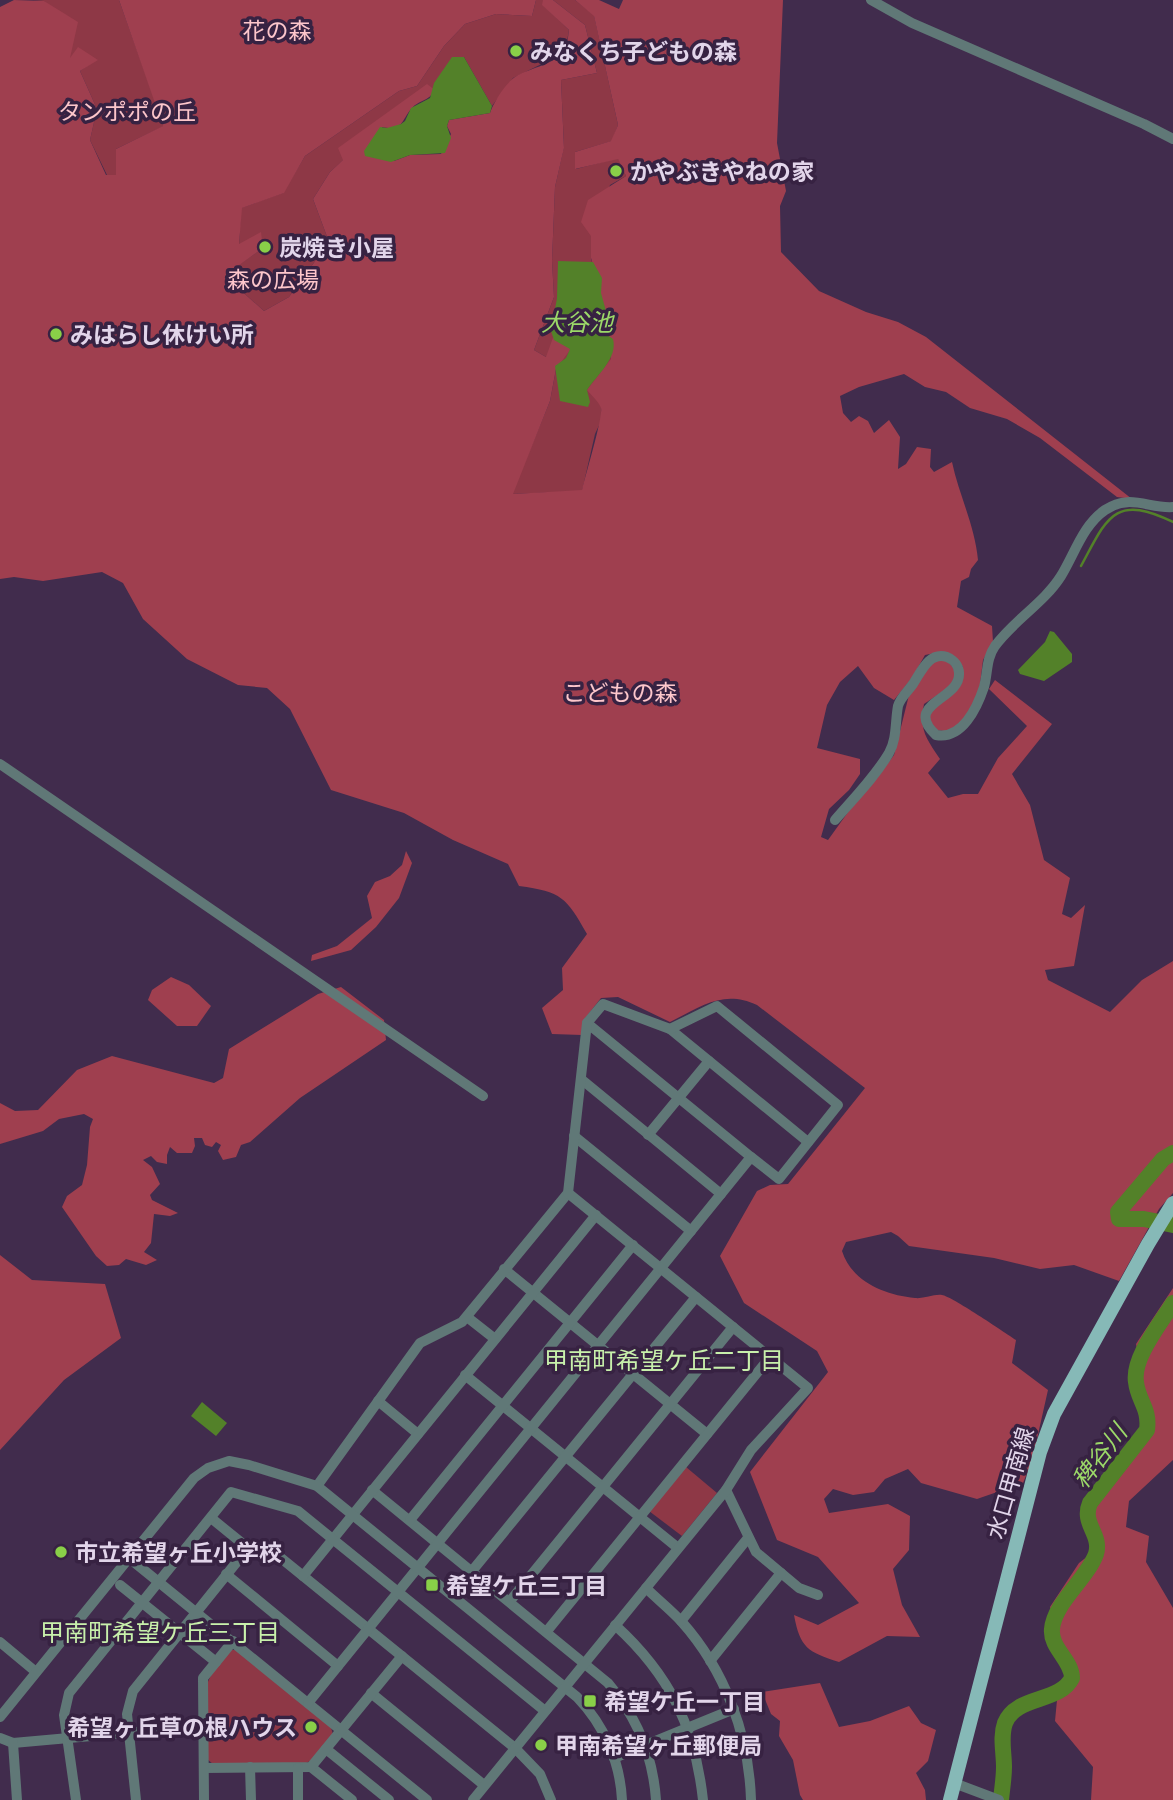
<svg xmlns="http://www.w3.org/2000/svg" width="1173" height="1800" viewBox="0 0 1173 1800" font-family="'Public Sans','Noto Sans JP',sans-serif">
	<rect width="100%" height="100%" fill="#412c4d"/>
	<g fill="#8e3846">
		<path d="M 33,0 L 119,0 L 164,126 L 116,149 L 117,175 L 107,175 L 90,140 L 97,109 L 80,71 L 97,59 L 69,61 L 44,1 Z"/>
		<path d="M 536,0 L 543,0 L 543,5 L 569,30 L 566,47 L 558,56 L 513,78 L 492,106 L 464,57 L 434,89 L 427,85 L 330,172 L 313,199 L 329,242 L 289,297 L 264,311 L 237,287 L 230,271 L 263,248 L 239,245 L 241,208 L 283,193 L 305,156 L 399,91 L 417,86 L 444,46 L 465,24 L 496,14 L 532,16 Z"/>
		<path d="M 553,0 L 575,0 L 594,15 L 618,125 L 612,141 L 575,152 L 576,169 L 618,158 L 626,176 L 610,185 L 591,236 L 591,259 L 598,281 L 611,359 L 601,406 L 601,421 L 595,434 L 582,491 L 512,494 L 550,401 L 556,369 L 546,357 L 534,350 L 554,297 L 552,261 L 555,187 L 564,147 L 561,80 L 597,73 L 585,25 Z"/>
		<path d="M 686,1467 L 717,1493 L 682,1536 L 649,1511 Z"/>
		<path d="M 230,1650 L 236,1650 L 331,1727 L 333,1735 L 312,1760 L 304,1764 L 213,1764 L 207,1759 L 207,1684 L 211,1675 Z"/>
	</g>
	<g fill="#9f3f4f">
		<path d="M 14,0 L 44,1 L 78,22 L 70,58 L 78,47 L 98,60 L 80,71 L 97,109 L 90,140 L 106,175 L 116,175 L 116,149 L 163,126 L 119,0 L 536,0 L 532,16 L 496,14 L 465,24 L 444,46 L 417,86 L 399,91 L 305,156 L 284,193 L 242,208 L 239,244 L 261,232 L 263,248 L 231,271 L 237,287 L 264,311 L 289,297 L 329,242 L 313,199 L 330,172 L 343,160 L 338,148 L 427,84 L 434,89 C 431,101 421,99 413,107 C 402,117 405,132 382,127 L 388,161 L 394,161 L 410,155 L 441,154 L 451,134 L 447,126 L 449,120 L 490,113 C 494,102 505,84 515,77 C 530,67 558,65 566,47 C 568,42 568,35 569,30 L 542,5 L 543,0 L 553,0 L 585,25 L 597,73 L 561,80 L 564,148 L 555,187 L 552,261 L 554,297 L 534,350 L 546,357 L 555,332 L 573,346 L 556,369 L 550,401 L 513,494 L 582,490 C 585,476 603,418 601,408 C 599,402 592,396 587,390 L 611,359 L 608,339 L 597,323 L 598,281 L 591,258 L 591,236 L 581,222 L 588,200 L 626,176 L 618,159 L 575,169 L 575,152 L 611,141 L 618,125 L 594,16 L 575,0 L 599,0 L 619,9 L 623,0 L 783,0 L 777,143 L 786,191 L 780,206 L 781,252 L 819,291 L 866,312 L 898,322 L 926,337 L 1132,499 L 1117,497 L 1040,438 L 1007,419 L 970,408 L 946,392 L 925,387 L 904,374 L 859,387 L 840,396 L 843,413 L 851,422 L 859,416 L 868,421 L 874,433 L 889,420 L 900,437 L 898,469 L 906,464 L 917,447 L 931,449 L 930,467 L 934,472 L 952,462 C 959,495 975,526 978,560 L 971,569 L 969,577 L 961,581 L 957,607 L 992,626 L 993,642 L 983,660 L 979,693 L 972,709 L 953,732 L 935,730 L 928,718 L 934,706 L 961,684 L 963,667 C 951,650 945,651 925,655 L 912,678 L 894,700 L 874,688 L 858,666 L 840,682 L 827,705 L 817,748 L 860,759 L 860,774 L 849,790 L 829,809 L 821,837 L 828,840 L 869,783 L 879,775 L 894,755 L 909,695 L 928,666 L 936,659 L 947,660 L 955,670 L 954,684 L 924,704 C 919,730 926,738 940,759 L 928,773 L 948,798 L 963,794 L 978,794 L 998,758 L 1027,726 L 989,689 L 995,680 L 1052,724 L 1012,774 L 1030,805 L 1044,860 L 1070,878 L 1062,914 L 1071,918 L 1085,905 L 1074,966 L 1045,970 L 1048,980 L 1110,1012 L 1142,980 L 1173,961 L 1173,1193 L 1159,1209 L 1119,1281 L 1074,1265 L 1040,1269 L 994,1258 L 909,1246 L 898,1236 L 891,1232 L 846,1242 L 842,1251 C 852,1282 885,1295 915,1298 C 924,1299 933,1294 942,1295 C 951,1296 1004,1332 1016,1340 L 1012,1363 L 1048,1390 L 1032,1461 L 1023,1483 L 977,1499 L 921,1483 L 908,1469 L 885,1479 L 874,1492 L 853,1495 L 833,1489 L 824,1499 L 829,1513 L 888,1504 L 910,1516 L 909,1550 L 893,1569 L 902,1605 L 920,1637 L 887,1636 L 839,1662 C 808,1652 800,1648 794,1615 L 818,1625 L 859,1603 L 818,1557 L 777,1540 L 750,1472 L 828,1372 L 817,1351 L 744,1303 L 720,1256 L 757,1191 L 770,1185 L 788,1184 L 865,1088 L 757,1005 C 723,989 700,1007 670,1022 L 618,997 L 601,998 L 583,1021 L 582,1035 L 552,1034 L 542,1008 L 563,990 L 562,968 L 587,934 C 566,897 562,892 519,886 L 508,864 L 453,840 L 404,813 L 331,790 L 290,709 L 267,688 L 238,685 L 187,659 L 143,619 L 123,583 L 102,572 L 43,581 L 14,577 L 0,579 L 0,7 Z"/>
		<path d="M 406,851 L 412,863 L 399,898 L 376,927 L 351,950 L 311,961 L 312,955 L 337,946 L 372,918 L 367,896 L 375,882 L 390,876 L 402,865 Z"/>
		<path d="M 171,977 L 189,985 L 211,1006 L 197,1026 L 177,1026 L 148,1000 L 152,990 Z"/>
		<path d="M 341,987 L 384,1020 L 386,1040 L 300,1098 L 250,1142 L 241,1145 L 236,1157 L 223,1160 L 218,1151 L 221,1145 L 216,1142 L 212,1147 L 205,1145 L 202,1138 L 194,1138 L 195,1146 L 192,1153 L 177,1153 L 170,1147 L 167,1155 L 167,1164 L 157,1162 L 151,1156 L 143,1160 L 152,1167 L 160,1184 L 150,1195 L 152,1200 L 178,1213 L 170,1216 L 154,1214 L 151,1243 L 144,1252 L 157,1260 L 146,1265 L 126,1259 L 119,1265 L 107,1266 L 96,1256 L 62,1207 L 67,1196 L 82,1185 L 87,1165 L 90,1127 L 93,1119 L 84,1114 L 59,1119 L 43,1131 L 0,1144 L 0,1103 L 15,1111 L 38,1110 L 77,1070 L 112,1056 L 214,1083 L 223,1078 L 229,1049 L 318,994 Z"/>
		<path d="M 0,1255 L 32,1280 L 105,1284 L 121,1338 L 64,1380 L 0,1450 Z"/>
		<path d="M 1173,1288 L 1173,1460 L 1129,1501 L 1126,1527 L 1149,1536 L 1146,1562 L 1173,1608 L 1173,1800 L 1091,1800 L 1093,1767 L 1055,1721 L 1057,1700 L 1075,1684 L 1072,1659 L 1058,1635 L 1050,1607 L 1079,1563 L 1101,1546 L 1093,1511 L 1097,1481 L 1150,1427 L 1136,1344 Z"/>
		<path d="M 820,1683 L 839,1727 L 870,1721 L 909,1706 L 921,1723 L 936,1730 L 928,1761 L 916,1773 L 925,1790 L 926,1800 L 803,1800 L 800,1795 L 793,1760 L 779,1736 L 780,1721 L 771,1714 L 762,1692 Z"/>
	</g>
	<g fill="#538129">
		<path d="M 452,57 L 464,57 L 492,106 L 490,113 L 449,120 L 447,126 L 451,138 L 445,153 L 410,155 L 391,162 L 365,156 L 364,151 L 380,127 L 387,128 L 401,124 L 405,121 L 411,108 L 430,98 L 434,83 Z"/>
		<path d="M 558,261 L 593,262 L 602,278 L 601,293 L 606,311 L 602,326 L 606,334 L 613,339 C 618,358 597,375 587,390 L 590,402 L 588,407 L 560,401 L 555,366 L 566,358 L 570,349 L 554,340 L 551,331 L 557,298 Z"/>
		<path d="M 1050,631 L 1054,632 L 1072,654 L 1072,662 L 1044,681 L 1020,674 L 1018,670 L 1045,642 Z"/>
		<path d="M 202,1402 L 227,1423 L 216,1436 L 191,1416 Z"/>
	</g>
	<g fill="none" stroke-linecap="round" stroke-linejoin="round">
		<path stroke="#538129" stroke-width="2.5" d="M 1081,566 C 1107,518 1114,493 1173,522"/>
		<g stroke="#538129" stroke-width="16">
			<path d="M 1173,1153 L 1163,1159 L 1118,1212 L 1119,1219 L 1144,1219 L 1173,1225"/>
			<path d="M 1001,1800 C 1002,1789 1004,1778 1004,1767 C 1004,1752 1000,1737 1005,1723 C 1016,1695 1060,1703 1072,1678 C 1072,1660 1050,1648 1052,1629 C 1054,1603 1087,1579 1096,1554 C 1102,1534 1081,1524 1090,1503 L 1147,1430 C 1150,1408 1138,1401 1136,1382 C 1132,1358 1161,1323 1173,1303"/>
		</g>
		<g stroke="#607877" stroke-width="10">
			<path d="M 871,0 L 912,23 L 1144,124 L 1173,139"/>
			<path d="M 0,764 L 483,1096"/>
			<path d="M 835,820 C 853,799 875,777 889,753 C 897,739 895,722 898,706 C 900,698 908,691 913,684 C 921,672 929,651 947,657 C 954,660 959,666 959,673 C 961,700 902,703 936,735 C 962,740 977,708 984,687 C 988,672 986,659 995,646 C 1014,620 1044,603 1061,576 C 1075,553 1083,525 1105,510 C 1130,493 1149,509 1173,507"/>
			<path d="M 587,1023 L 751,1157"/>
			<path d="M 670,1029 L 808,1142"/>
			<path d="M 581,1079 L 721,1194"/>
			<path d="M 648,1135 L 709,1061"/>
			<path d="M 574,1136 L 691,1231"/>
			<path d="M 504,1269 L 707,1434"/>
			<path d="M 467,1317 L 495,1339"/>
			<path d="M 465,1375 L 678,1548"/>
			<path d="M 378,1401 L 418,1434"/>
			<path d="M 372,1490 L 608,1683 C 637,1717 653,1756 656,1800"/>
			<path d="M 726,1490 L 756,1552 L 799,1588 L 818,1595"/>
			<path d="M 211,1518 L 248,1548 L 276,1554 L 515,1748 L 540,1774 L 551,1800"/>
			<path d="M 410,1520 L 633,1245"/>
			<path d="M 129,1558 L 427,1800"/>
			<path d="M 472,1571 L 696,1297"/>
			<path d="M 226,1574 L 338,1666"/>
			<path d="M 303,1576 L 596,1215"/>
			<path d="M 120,1585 L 216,1662"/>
			<path d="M 646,1588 C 657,1599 670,1609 681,1621 C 725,1670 749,1735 751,1800"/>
			<path d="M 510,1601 L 733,1327"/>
			<path d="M 681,1621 L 748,1538"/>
			<path d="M 615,1625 C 670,1675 695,1727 703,1800"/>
			<path d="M 547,1631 L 770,1357"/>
			<path d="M 0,1642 L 36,1672"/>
			<path d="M 710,1661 L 781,1573"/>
			<path d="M 371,1693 L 484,1785"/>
			<path d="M 308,1703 L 751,1157 L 779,1179 L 838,1105 L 717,1006 L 670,1029 L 603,1004 L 587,1023 L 568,1193 L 462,1322 L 420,1343 L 317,1486"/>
			<path d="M 0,1717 L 194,1478 L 208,1468 L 229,1461 L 249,1465 L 317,1486 L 577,1697 C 604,1725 620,1761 622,1800"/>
			<path d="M 0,1738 L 13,1743 L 203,1726"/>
			<path d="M 13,1743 L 17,1800"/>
			<path d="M 326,1749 L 389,1800"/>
			<path d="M 614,1758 L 734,1709"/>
			<path d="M 250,1767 L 251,1800"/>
			<path d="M 311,1767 L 352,1800"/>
			<path d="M 204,1768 L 311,1767 L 402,1656"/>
			<path d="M 298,1768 L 298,1800"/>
			<path d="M 954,1783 L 999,1800"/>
			<path d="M 76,1800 L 64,1715 L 69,1693 L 231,1492 L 298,1511 L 545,1711"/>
			<path d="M 136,1800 L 127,1714 L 133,1691 L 248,1548"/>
			<path d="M 204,1800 L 203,1678 L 233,1641"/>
			<path d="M 473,1800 L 726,1490 L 751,1450 L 808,1388 L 568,1193"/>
		</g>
		<path stroke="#86b9b7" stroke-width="14" d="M 950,1800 L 1040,1452 L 1054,1414 L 1148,1244 L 1173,1203"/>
	</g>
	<g fill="#89cf48" stroke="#372242" stroke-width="2.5">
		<circle cx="516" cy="51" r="7"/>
		<circle cx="616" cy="171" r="7"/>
		<circle cx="265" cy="247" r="7"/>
		<circle cx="56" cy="334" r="7"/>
		<circle cx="61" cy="1552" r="7"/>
		<rect x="425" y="1578" width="14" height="14" rx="3.5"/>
		<rect x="583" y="1694" width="14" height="14" rx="3.5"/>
		<circle cx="311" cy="1727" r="7"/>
		<circle cx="541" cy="1745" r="7"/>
	</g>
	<g text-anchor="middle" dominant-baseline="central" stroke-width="7" stroke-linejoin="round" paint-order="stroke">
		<g font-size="23" fill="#fdc6cb" stroke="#372242">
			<text x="277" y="30">花の森</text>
			<text x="127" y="111">タンポポの丘</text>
			<text x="273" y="279">森の広場</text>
			<text x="620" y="692">こどもの森</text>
		</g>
		<g font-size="23" font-weight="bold" fill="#e2d5ea" stroke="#372242" text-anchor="start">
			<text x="530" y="51">みなくち子どもの森</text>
			<text x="630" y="171">かやぶきやねの家</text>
			<text x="279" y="247">炭焼き小屋</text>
			<text x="70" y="334">みはらし休けい所</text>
			<text x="75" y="1552">市立希望ヶ丘小学校</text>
			<text x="446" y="1585">希望ケ丘三丁目</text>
			<text x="604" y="1701">希望ケ丘一丁目</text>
			<text x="297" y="1727" text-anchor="end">希望ヶ丘草の根ハウス</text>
			<text x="555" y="1745">甲南希望ヶ丘郵便局</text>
		</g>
		<g font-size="23" fill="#e2d5ea" stroke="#372242">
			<text transform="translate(1010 1483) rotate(-74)">水口甲南線</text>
		</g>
		<g font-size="24" font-style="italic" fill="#9cd969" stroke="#372242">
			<text x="577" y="322">大谷池</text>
			<text transform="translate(1099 1456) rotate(-53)">稗谷川</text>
		</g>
		<g font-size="24" fill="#c8f0ab" stroke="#372242">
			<text x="664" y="1360">甲南町希望ケ丘二丁目</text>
			<text x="160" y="1632">甲南町希望ケ丘三丁目</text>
		</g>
	</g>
</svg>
